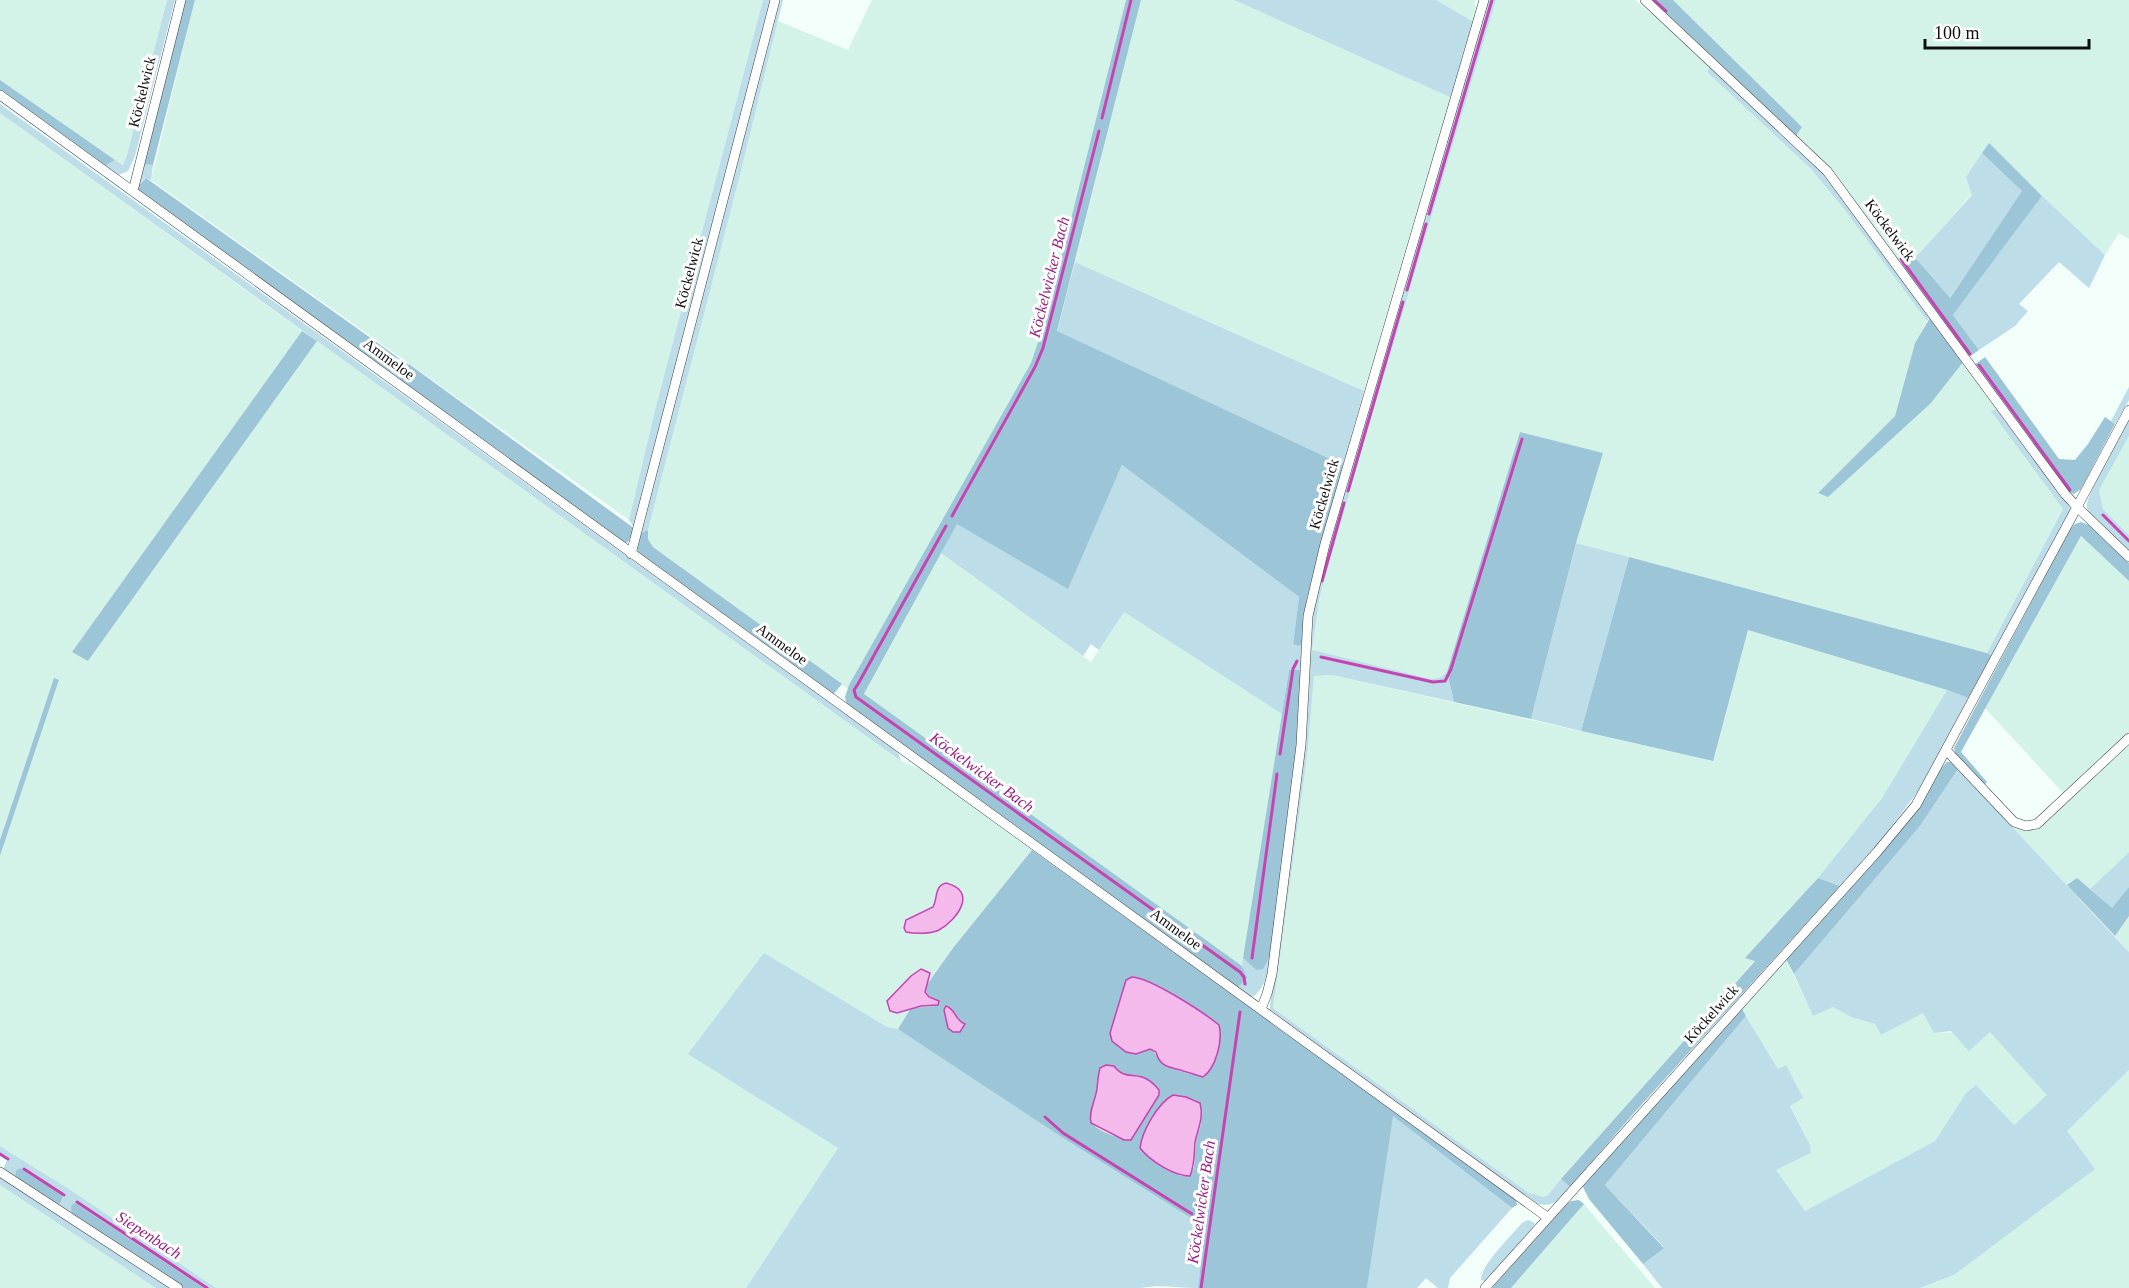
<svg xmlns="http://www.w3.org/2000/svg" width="2129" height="1288" viewBox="0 0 2129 1288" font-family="'Times New Roman',serif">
	<rect width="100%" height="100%" fill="#f2fef9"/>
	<g fill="#d3f3e9">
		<path d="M 0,0 L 167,0 L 127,155 L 123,165 L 85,141 L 0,80 Z"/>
		<path d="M 195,0 L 763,0 L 655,410 L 629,520 L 151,180 Z"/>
		<path d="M 872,0 L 1126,0 L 1046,318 L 1031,363 L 848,689 L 653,547 L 648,539 L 648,530 L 739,179 L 778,21 L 848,50 Z"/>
		<path d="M 1141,0 L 1234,0 L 1452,98 L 1416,214 L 1364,391 L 1075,262 Z"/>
		<path d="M 1436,0 L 1476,0 L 1474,5 L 1478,7 L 1474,22 Z"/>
		<path d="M 1496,0 L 1635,0 L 1651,14 L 1654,12 L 1710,66 L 1707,72 L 1811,169 L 1844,209 L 1927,321 L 1915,343 L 1895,416 L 1818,493 L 1931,403 L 1964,361 L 1997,409 L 1992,411 L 2063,509 L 1987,653 L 1576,543 L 1602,453 L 1520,432 L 1447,672 L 1440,679 L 1431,679 L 1312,651 L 1320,595 L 1366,436 Z"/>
		<path d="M 1673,0 L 2129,0 L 2129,239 L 2119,233 L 2105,255 L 2082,235 L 1972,194 L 1915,258 L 1912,253 L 1900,265 L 1796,136 L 1802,127 Z"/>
		<path d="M 0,113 L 302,331 L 73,651 L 88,661 L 317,341 L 901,761 L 923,770 L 1032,850 L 953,948 L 898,1029 L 887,1027 L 689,1054 L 838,1148 L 746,1288 L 216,1288 L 72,1191 L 0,1146 L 0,856 L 59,681 L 54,679 L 0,840 Z"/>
		<path d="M 2129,436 L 2129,535 L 2103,509 L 2099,490 Z"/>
		<path d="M 2081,536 L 2129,581 L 2129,733 L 2064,794 L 1985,708 Z"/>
		<path d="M 941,553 L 1091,662 L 1124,612 L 1282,714 L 1242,966 L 864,695 Z"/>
		<path d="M 1748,630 L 1947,690 L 1882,798 L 1818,878 L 1746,958 L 1755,960 L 1548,1195 L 1542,1197 L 1529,1193 L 1273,1008 L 1307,757 L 1314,676 L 1332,675 L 1712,761 Z"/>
		<path d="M 2129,743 L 2129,852 L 2079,899 L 2009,824 L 2024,829 Z"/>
		<path d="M 2129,916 L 2129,952 L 2115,936 Z"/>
		<path d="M 1786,959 L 1813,1015 L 1833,1007 L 1851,1017 L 1875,1024 L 1881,1035 L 1924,1012 L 1934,1033 L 1990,1031 L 2048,1095 L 2014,1125 L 1966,1093 L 1935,1141 L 1805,1211 L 1775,1170 L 1811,1153 L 1810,1145 L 1790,1105 L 1803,1098 L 1778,1069 L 1741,1007 Z"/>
		<path d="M 2129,1070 L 2129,1288 L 1920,1288 L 1954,1275 L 2094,1168 L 2066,1131 Z"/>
		<path d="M 0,1185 L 156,1288 L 0,1288 Z"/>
		<path d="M 1584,1204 L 1655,1288 L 1511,1288 Z"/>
	</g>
	<g fill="#bddde8">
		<path d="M 167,0 L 175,0 L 135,156 L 128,171 L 116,176 L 100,169 L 115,160 L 123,165 L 127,155 Z"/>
		<path d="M 763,0 L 771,0 L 635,529 L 629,520 L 655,410 Z"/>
		<path d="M 777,0 L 783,0 L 739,179 L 648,530 L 639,534 Z"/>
		<path d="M 1234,0 L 1436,0 L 1474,22 L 1452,98 Z"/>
		<path d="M 1487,0 L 1496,0 L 1366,436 L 1320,595 L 1312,650 L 1431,679 L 1440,678 L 1447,672 L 1454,702 L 1332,675 L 1314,676 L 1307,757 L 1273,1008 L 1529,1193 L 1543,1197 L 1548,1195 L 1561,1179 L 1570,1187 C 1557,1202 1554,1208 1533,1203 L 1270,1011 L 1270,1006 L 1303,753 L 1314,597 Z"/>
		<path d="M 1710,66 L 1812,162 L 1844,197 L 1931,316 L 1927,321 L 1844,209 L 1811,169 L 1707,72 Z"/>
		<path d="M 0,104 L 898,752 L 901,761 L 0,113 Z"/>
		<path d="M 1982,153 L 2022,191 L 1949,299 L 1915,258 L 1972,195 L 1966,177 Z"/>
		<path d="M 140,164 L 153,165 L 151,180 L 145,178 L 135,189 Z"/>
		<path d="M 2042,196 L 2105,255 L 2089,288 L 2059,262 L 2019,304 L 2028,311 L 2015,326 L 1979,350 L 1953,315 Z"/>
		<path d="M 1075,262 L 1364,391 L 1343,465 L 1057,332 Z"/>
		<path d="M 396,356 L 409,364 L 401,374 L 398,382 L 387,375 L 394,368 Z"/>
		<path d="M 2129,387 L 2129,400 L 2115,424 L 2111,421 Z"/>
		<path d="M 1997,409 L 2071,509 L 1992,656 L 1987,653 L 2063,509 L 1991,411 Z"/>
		<path d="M 2129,420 L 2129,436 L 2099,490 L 2103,509 L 2129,535 L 2129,552 C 2120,543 2091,519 2087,508 C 2084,498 2122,434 2129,420 Z"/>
		<path d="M 1122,465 L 1299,597 L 1293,644 L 1303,642 L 1303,670 L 1289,670 L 1282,714 L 1124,612 L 1099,650 L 1091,644 L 1083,656 L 941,553 L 957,523 L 1068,588 Z"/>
		<path d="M 1576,543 L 1629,557 L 1581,731 L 1531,719 Z"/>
		<path d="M 1947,690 L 1968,698 L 1919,790 L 1875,848 L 1840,886 L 1818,878 L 1882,798 Z"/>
		<path d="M 1958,769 L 2129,952 L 2129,1070 L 2067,1131 L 2095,1169 L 1954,1275 L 1920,1288 L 1662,1288 L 1643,1264 L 1664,1247 L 1605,1185 L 1746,1016 L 1778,1069 L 1786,1065 L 1803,1098 L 1790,1106 L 1810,1145 L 1811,1153 L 1776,1170 L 1805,1211 L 1935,1141 L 1966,1093 L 1976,1085 L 2014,1125 L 2047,1095 L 1990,1032 L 1969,1051 L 1951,1031 L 1934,1033 L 1923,1013 L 1881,1035 L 1875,1024 L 1851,1017 L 1833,1007 L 1813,1016 L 1794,974 L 1920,826 Z"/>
		<path d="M 2129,852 L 2129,887 L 2112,909 L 2090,889 Z"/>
		<path d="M 764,953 L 887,1027 L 898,1029 L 906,1033 L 1063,1138 L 1205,1227 L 1198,1288 C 1178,1288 1160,1284 1141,1288 L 746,1288 L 838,1148 L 688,1054 Z"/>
		<path d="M 1271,954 C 1268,970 1267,985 1254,996 L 1248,996 L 1237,988 L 1246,978 L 1242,966 L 1243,958 L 1256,970 Z"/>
		<path d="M 1392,1115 L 1512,1208 L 1450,1278 L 1448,1288 L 1438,1288 L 1426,1278 L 1417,1288 L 1367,1288 Z"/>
		<path d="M 0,1146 L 72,1191 L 216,1288 L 204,1288 L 76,1204 L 72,1216 L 56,1206 L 61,1202 L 63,1196 L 20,1168 L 15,1178 L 3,1170 L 7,1160 L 0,1156 Z"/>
		<path d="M 0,1176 L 173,1288 L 156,1288 L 0,1185 Z"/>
		<path d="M 1528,1220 L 1535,1223 L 1533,1227 L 1487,1282 L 1481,1280 C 1480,1266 1512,1235 1522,1223 Z"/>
	</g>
	<g fill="#9dc5d8" fill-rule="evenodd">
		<path d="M 180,0 L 195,0 L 153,165 L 140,164 Z"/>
		<path d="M 1126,0 L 1141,0 L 1057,331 L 1343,465 L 1307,598 L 1303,642 L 1299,646 L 1293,644 L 1299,597 L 1122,465 L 1068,589 L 957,524 L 864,694 L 1242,966 L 1247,978 L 1237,988 L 847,707 L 845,697 L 849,685 L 1031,363 L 1046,318 Z"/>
		<path d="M 1650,0 L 1673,0 L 1802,127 L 1796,136 Z"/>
		<path d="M 0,80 L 115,160 L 100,169 L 0,96 Z"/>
		<path d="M 1989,143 L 2042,196 L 1953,315 L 1979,350 L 1969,357 L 1900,265 L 1911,253 L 1950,298 L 2022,191 L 1982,153 Z"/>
		<path d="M 146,178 L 396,356 L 394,368 L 387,375 L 135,189 Z"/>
		<path d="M 1931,316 L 1964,361 L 1931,403 L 1828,497 L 1818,493 L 1895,416 L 1915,343 Z"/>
		<path d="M 302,331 L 317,341 L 88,661 L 72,652 Z"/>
		<path d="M 1985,357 L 2059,459 L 2075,460 L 2088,444 L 2105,417 L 2115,424 L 2081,489 L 2074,494 L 2067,491 L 1974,365 Z"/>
		<path d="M 409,364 L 635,529 L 628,542 L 622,544 L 398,382 L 401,374 Z"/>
		<path d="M 1520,432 L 1603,453 L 1576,543 L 1531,719 L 1454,702 L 1447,672 Z"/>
		<path d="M 2081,522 L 2089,525 L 2129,563 L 2129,581 L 2081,536 L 1961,752 L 1987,782 L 1983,786 L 1956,755 L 1954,748 L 2070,529 L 2075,524 Z"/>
		<path d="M 648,530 L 648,539 L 653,547 L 842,684 L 831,697 L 639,556 L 637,548 L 639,534 Z"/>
		<path d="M 1629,557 L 1987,653 L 1992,656 L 1968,698 L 1947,690 L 1748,630 L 1713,761 L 1581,731 Z"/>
		<path d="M 1289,670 L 1303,670 L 1299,743 L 1271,954 L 1263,969 L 1256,970 L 1243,958 Z"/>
		<path d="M 54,678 L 59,680 L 0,856 L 0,840 Z"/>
		<path d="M 1947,762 L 1951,762 L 1958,769 L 1920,826 L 1794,974 L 1786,959 L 1904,827 L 1919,808 L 1941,768 Z"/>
		<path d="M 1032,850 L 1516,1199 L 1517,1205 L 1512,1208 L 1393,1116 L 1367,1288 L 1198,1288 L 1205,1227 L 1063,1138 L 898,1029 L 911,1008 L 936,1006 L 924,989 L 953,948 ZM 1154,985 L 1219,1025 C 1223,1043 1215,1063 1203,1077 C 1196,1076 1166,1068 1162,1063 C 1157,1057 1156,1053 1150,1049 L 1136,1054 ZM 953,1011 L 961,1023 L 953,1032 L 948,1028 L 946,1013 ZM 1106,1065 L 1127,1076 L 1144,1078 L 1159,1095 L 1124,1140 C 1113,1135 1087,1129 1090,1114 C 1091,1107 1094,1102 1096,1095 C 1098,1086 1097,1077 1100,1068 ZM 1173,1095 L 1195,1100 L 1201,1124 L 1196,1140 L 1194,1167 L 1190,1176 L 1181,1176 L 1146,1155 L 1141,1141 C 1149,1125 1157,1103 1173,1095 Z"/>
		<path d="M 1818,878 L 1840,886 L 1634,1113 L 1570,1187 L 1561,1179 L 1755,961 L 1745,958 Z"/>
		<path d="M 2077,878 L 2112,908 L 2129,887 L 2129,916 L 2115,936 L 2067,885 Z"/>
		<path d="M 1741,1007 L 1746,1016 L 1605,1185 L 1664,1248 L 1643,1264 L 1589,1199 L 1583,1187 L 1586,1181 Z"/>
		<path d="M 20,1168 L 63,1196 L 61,1202 L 56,1206 L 15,1178 L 16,1171 Z"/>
		<path d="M 1579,1200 L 1584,1204 L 1511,1288 L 1492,1288 L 1563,1207 L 1571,1201 Z"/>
		<path d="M 75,1203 L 204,1288 L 183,1288 L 72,1216 L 71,1206 Z"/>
	</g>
	<g fill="#f3baeb" stroke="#c644b2" stroke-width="1.5">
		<path d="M 946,883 C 978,891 958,919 939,930 C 931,934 915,934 906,932 L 904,928 L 906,920 L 933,907 C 938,898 934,886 946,883 Z"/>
		<path d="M 921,969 L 930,973 L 925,992 L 929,997 L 939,1001 L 938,1005 L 921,1006 L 897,1013 L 890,1011 L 887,1001 L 911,976 Z"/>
		<path d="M 1132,977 C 1151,978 1203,1012 1219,1025 C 1223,1040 1216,1068 1203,1077 C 1196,1075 1190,1073 1183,1071 C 1171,1067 1160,1068 1156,1052 L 1150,1049 L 1136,1054 L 1126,1052 L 1112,1041 L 1110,1033 L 1126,980 Z"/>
		<path d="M 946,1006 C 956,1009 955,1021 965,1024 L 960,1032 L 953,1032 L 948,1028 L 944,1010 Z"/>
		<path d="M 1106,1065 L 1114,1066 C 1123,1078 1131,1074 1142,1077 C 1149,1079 1155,1085 1159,1090 L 1159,1095 L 1131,1140 L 1124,1140 L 1091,1123 C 1088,1111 1096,1100 1097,1088 C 1098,1081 1098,1075 1100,1068 Z"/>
		<path d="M 1173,1095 L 1186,1097 L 1200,1103 C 1204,1118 1198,1128 1195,1142 C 1194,1154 1195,1164 1190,1176 C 1174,1176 1150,1161 1140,1148 C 1142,1131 1158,1103 1173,1095 Z"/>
	</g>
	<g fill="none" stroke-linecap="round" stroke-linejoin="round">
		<g stroke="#c644b2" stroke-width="3">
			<path d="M 1654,0 L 1666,11"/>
			<path d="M 1102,118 L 1131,0"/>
			<path d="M 1429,214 L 1492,0"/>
			<path d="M 1901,259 L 1970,354"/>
			<path d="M 1407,290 L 1426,224"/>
			<path d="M 1979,365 L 2070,490"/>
			<path d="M 1348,491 L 1403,302"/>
			<path d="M 2103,515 L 2129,541"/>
			<path d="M 952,516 L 1035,367 L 1043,348 L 1099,131"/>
			<path d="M 946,526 L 858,684 L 854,690 L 856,697 L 1240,972 L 1244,977 L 1245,984"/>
			<path d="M 1322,581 L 1344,503"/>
			<path d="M 1321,657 L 1433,682 L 1445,681 L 1451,669 L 1522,439"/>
			<path d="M 1280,754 L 1293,669 L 1297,661"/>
			<path d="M 1252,958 L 1277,774"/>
			<path d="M 1045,1117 L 1063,1133 L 1192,1214"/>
			<path d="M 0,1154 L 8,1159"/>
			<path d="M 24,1169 L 64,1195"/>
			<path d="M 77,1202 L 207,1288"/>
			<path d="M 1201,1288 L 1240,1012"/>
		</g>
		<g stroke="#424242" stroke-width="10">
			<g id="street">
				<path d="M 1645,0 L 1827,171 L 2065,494 L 2077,507 L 2129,410"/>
				<path d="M 0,95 L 1547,1217"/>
				<path d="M 133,191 L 181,0"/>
				<path d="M 631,554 L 775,0"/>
				<path d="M 1946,750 L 2014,822 L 2026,826 L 2037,824 L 2129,738"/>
				<path d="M 1261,1009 L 1267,994 L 1272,974 L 1301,745 L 1308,616 L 1325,544 L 1484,0"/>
				<path d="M 0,1172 L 178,1288"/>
				<path d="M 1485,1288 L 1877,852 L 1916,805 L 2077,507 L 2129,557"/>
			</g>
		</g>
		<use href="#street" stroke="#fff" stroke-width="9"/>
	</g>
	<g text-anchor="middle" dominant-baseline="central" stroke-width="6" stroke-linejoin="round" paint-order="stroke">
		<g font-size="15" fill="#0f0f0f" stroke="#fff">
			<text transform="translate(142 92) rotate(-76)">Köckelwick</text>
			<text transform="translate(1890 230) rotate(53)">Köckelwick</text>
			<text transform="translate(689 273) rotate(-75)">Köckelwick</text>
			<text transform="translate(389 359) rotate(36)">Ammeloe</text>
			<text transform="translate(1324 494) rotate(-74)">Köckelwick</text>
			<text transform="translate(782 644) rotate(36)">Ammeloe</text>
			<text transform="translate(1176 929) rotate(36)">Ammeloe</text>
			<text transform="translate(1711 1014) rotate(-48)">Köckelwick</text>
		</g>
		<g font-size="16" font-style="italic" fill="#9b1e83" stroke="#fff">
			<text transform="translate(1049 277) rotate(-76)">Köckelwicker Bach</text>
			<text transform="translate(982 772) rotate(36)">Köckelwicker Bach</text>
			<text transform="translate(1201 1202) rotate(-82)">Köckelwicker Bach</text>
			<text transform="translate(149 1235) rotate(33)">Siepenbach</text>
		</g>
	</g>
	<path d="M1925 39v9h164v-9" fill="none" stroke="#0f0f0f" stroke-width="3"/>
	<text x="1934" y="39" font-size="18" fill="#0f0f0f" stroke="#ffffff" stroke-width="4.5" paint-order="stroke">100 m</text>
</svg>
